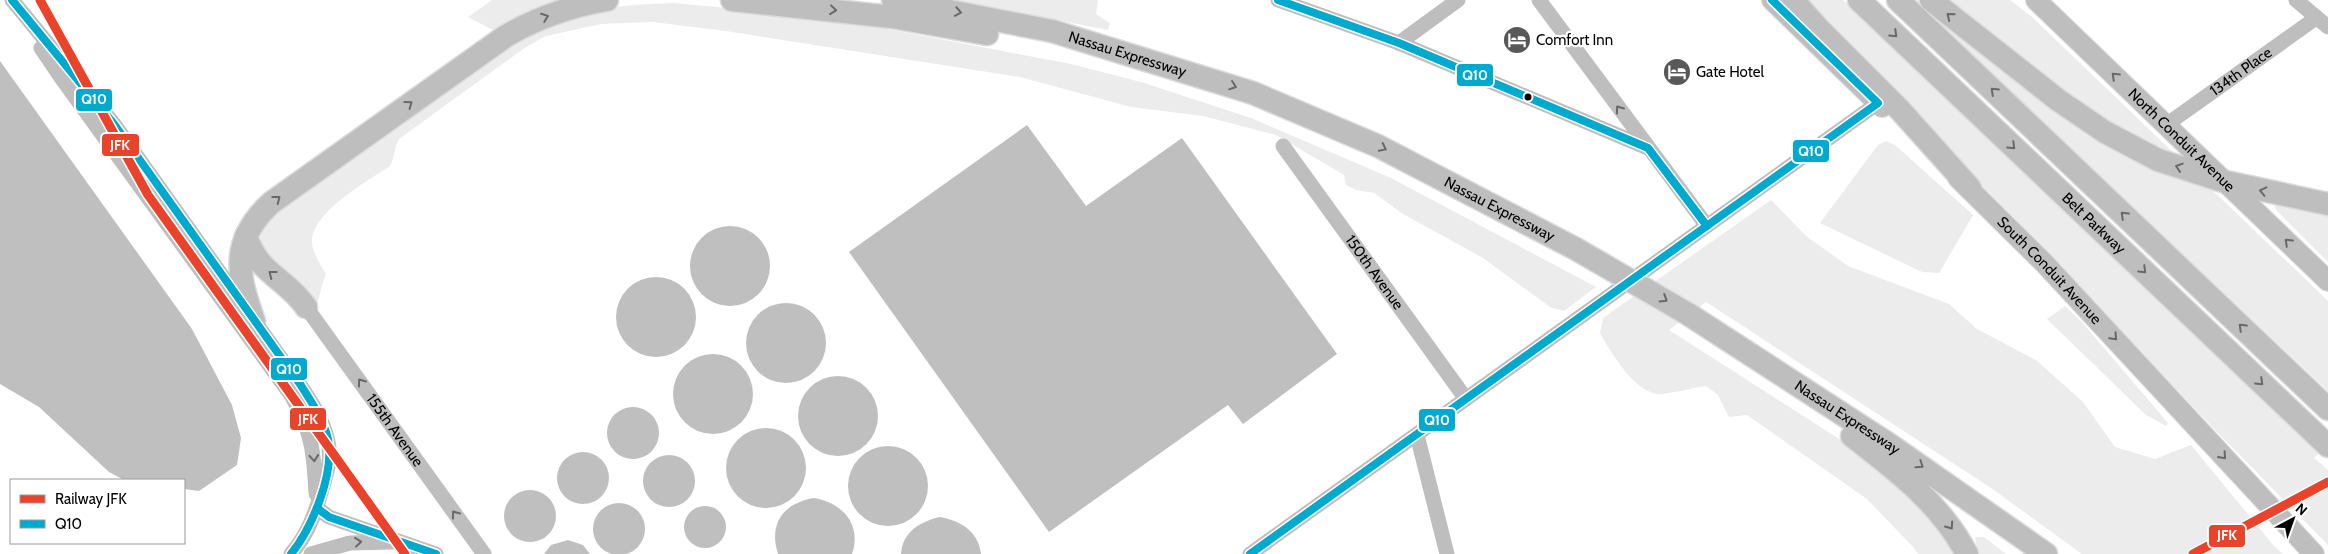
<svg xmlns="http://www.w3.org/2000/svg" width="2328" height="554" font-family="Cabin,sans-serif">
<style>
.green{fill:#ececec}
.water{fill:#bfbfbf}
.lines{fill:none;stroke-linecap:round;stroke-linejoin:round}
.major-casing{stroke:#dbdbdb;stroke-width:22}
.highway-casing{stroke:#dbdbdb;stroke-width:25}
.minor{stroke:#bebebe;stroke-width:15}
.major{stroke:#bebebe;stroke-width:20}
.highway{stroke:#bebebe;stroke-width:22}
.highway-bridge-casing{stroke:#dbdbdb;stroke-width:25;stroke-linecap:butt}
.highway-bridge{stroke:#bebebe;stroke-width:22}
.bus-1-casing{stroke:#fff;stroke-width:11}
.bus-1{stroke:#00a9ce;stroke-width:8}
.rail-1-casing{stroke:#fff;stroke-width:12}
.rail-1{stroke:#ea432c;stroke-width:9}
.oneway{stroke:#686868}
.bus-dot{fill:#000;stroke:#fff;stroke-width:2}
.labels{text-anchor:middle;stroke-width:4.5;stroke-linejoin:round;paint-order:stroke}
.poi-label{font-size:15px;fill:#000;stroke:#fff;text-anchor:start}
.street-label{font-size:15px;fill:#000;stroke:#fff}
.line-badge{stroke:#fff;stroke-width:2}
.badge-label{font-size:14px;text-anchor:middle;font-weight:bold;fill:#fff}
</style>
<rect width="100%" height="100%" fill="#fff"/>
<g class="green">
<polygon points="492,0 584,0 500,31 493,30 468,17"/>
<polygon points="955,0 1098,0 1096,14 1110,23 1108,30"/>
<polygon points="1804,0 1843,0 2319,453 2314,458 2328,470 2328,545 2219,434"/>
<polygon points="1914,0 2010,0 2032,17 2328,301 2328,391"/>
<path d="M 674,3 L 802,15 L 856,23 L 1071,64 L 1141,82 L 1251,118 L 1391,178 L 1596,287 L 1564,311 L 1550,307 L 1483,258 L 1403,214 L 1374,193 L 1356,190 L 1346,185 L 1344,175 L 1276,135 L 1203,116 L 1131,107 L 1020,77 L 719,30 L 652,22 L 601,24 L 546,36 L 526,47 L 399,139 C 394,148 395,157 390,166 C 368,181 315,210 312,239 C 311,251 320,264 326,274 C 321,286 320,297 315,309 L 259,248 L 261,232 L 273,215 L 518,41 C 542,30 565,19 590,12 C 617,5 647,4 674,3 Z"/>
<polygon points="1886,141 1895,145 1973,215 1939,273 1922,272 1820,223 1878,145"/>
<path d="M 1771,200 L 1806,236 L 1848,266 L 1949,304 L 1977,329 L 2036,360 L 2083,402 L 2115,447 L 2155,459 L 2191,445 L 2274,546 L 2283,554 L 2082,554 L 1991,488 L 1706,302 L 1669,330 L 1861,453 L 1919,497 L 1958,554 L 1918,554 L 1913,547 L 1867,499 L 1747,415 L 1729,417 L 1718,395 L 1706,386 C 1691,388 1675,393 1660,394 C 1636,395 1610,351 1600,333 L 1603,318 Z"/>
<polygon points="2274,205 2283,205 2328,215 2328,262 2277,211"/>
<polygon points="2065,306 2081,321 2168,423 2166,426 2146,415 2047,319"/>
<polygon points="1975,537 1984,537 2006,554 1978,554"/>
</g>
<g class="water">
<polygon points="0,61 192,329 232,405 241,438 237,465 199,491 184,489 184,480 124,480 109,472 39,407 0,384"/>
<polygon points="1027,125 1086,206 1182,138 1337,354 1243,424 1228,405 1049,532 849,252"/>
<circle cx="730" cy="266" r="40"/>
<circle cx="656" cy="317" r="40"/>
<circle cx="786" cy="343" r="40"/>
<circle cx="713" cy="394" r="40"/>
<circle cx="838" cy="416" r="40"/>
<circle cx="633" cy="433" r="26"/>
<circle cx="766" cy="468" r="40"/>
<circle cx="888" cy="486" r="40"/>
<circle cx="583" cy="478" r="26"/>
<circle cx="669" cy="481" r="26"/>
<circle cx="530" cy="516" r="26"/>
<path d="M 814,498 C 843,503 862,525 852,554 L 778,554 C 768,523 784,503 814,498 Z"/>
<circle cx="619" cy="529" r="26"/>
<circle cx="705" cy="527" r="21"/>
<path d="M 940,517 C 961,521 978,531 981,554 L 901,554 C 902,532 921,521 940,517 Z"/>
<polygon points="568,540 583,545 590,554 544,554 551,545"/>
</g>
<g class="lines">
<defs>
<g id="major">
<polyline points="1772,0 1882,107"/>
<path id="s4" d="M 2036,0 L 2328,281"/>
<path id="s5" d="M 1958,178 L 2045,264 L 2314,554"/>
</g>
<g id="highway">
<polyline points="732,0 892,17 987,34"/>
<path id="s6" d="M 893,0 L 1052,31 L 1253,93 L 1378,146 L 1576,249"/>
<polyline points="1793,0 1819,29 1900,110 1970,188"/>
<path id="s7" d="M 1859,0 L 2328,446"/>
<polyline points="1898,0 2328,409"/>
<polyline points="1931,0 2058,100 2105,132 2158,160 2226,182 2328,204"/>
<path d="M 246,236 C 259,275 285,277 306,307"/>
<path id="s8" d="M 1688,314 L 1890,445 L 2046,554"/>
<path d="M 254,321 C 237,274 230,241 271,203 L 506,36 C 537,18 571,6 607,0"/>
<path d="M 1852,436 C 1897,471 1940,503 1967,554"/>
</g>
</defs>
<use href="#major" class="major-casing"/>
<use href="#highway" class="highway-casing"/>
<g class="minor">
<path d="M 12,0 L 114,124 L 293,375 C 310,399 333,431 329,462 C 327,474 323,485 320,496 C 314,518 306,537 291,554"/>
<polyline points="1278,0 1399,43 1648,148"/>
<polyline points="1539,0 1707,226"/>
<polyline points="2296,0 2328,27"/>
<polyline points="1399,43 1458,0"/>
<path d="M 41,48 L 60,76 L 291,395 C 312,431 314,453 316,494"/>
<path id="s1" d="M 2166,125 L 2316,18"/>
<path id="s2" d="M 1283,146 L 1466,399"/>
<path id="s3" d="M 306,307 L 484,554"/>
<polyline points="1417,435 1447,554"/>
<polyline points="317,508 329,517 436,554"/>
<polyline points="311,554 350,543 393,542"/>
<polyline points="1250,554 1878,103"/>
</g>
<use href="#major" class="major"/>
<use href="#highway" class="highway"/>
<defs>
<polyline id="highway-bridge" points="1576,249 1688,314"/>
</defs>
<use href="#highway-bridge" class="highway-bridge-casing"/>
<use href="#highway-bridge" class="highway-bridge"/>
<defs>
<g id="bus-1">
<path d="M 12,0 L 114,124 L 300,384 C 311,401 323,419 328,439 C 335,473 312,528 291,554"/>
<polyline points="1278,0 1399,43 1648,148 1707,226"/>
<polyline points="317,508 329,517 436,554"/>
<polyline points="1250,554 1878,103 1772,0"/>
</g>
</defs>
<use href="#bus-1" class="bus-1-casing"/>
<use href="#bus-1" class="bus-1"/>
<defs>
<g id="rail-1">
<polyline points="40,0 148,195 405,554"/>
<polyline points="2193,554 2328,482"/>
</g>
</defs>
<use href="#rail-1" class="rail-1-casing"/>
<use href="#rail-1" class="rail-1"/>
</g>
<defs><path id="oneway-chevron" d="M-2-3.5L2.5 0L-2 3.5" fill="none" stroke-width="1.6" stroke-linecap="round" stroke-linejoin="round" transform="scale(1.25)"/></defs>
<g class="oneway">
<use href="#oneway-chevron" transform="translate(833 10) rotate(6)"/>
<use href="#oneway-chevron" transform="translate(958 12) rotate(11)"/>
<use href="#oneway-chevron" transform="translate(1950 16) rotate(-141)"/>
<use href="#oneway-chevron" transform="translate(545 17) rotate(-21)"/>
<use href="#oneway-chevron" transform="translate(1894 34) rotate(44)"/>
<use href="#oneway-chevron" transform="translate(2115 76) rotate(-136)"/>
<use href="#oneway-chevron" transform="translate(1233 86) rotate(19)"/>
<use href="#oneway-chevron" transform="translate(1994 91) rotate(-136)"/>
<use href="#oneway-chevron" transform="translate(409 104) rotate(-36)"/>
<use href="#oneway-chevron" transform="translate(1619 109) rotate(-126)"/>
<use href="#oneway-chevron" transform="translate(2012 146) rotate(44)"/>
<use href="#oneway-chevron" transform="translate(1383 148) rotate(26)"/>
<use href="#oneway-chevron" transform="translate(2179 167) rotate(-162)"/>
<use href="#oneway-chevron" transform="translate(2263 191) rotate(-167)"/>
<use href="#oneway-chevron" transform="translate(277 199) rotate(-38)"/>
<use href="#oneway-chevron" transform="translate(2124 215) rotate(-136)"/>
<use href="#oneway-chevron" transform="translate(2288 242) rotate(-136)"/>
<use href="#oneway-chevron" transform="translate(2143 270) rotate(44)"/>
<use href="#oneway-chevron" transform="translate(272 274) rotate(-142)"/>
<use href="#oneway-chevron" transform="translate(1664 299) rotate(32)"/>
<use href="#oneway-chevron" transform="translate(2242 327) rotate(-136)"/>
<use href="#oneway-chevron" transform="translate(2114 337) rotate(47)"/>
<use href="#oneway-chevron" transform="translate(361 382) rotate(-126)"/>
<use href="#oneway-chevron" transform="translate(2260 382) rotate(44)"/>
<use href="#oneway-chevron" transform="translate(2223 456) rotate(48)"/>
<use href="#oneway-chevron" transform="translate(314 458) rotate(85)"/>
<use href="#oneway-chevron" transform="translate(1920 465) rotate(34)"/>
<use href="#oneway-chevron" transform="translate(455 514) rotate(-126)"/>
<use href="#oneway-chevron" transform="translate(1950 526) rotate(55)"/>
<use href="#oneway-chevron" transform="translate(358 542) rotate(-6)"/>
</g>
<defs>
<symbol id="hotel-disc" viewBox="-11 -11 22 22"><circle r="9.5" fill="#595959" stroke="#fff"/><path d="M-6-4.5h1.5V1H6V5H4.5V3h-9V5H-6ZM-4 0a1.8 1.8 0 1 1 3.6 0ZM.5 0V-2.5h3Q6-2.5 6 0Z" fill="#fff"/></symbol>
</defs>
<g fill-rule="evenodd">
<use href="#hotel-disc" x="1501" y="24" width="32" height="32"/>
<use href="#hotel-disc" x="1661" y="56" width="32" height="32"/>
</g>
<circle class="bus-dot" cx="1528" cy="97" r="4.5"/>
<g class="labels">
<g class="poi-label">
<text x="1536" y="45">Comfort Inn</text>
<text x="1696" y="77">Gate Hotel</text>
</g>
<g class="street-label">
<text dy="5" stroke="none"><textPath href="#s6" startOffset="241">Nassau Expressway</textPath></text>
<text dy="5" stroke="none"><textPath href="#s1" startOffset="92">134th Place</textPath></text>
<text dy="5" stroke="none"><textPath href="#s4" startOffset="202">North Conduit Avenue</textPath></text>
<text dy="5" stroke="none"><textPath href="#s6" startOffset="645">Nassau Expressway</textPath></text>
<text dy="5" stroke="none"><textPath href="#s7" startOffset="324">Belt Parkway</textPath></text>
<text dy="5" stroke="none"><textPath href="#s5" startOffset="130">South Conduit Avenue</textPath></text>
<text dy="5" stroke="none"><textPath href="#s2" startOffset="156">150th Avenue</textPath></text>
<text dy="5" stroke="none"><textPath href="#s8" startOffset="190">Nassau Expressway</textPath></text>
<text dy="5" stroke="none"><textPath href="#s3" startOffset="152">155th Avenue</textPath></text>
</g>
</g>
<g class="line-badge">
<rect x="1456" y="63" width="38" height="24" rx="5" fill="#00a9ce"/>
<rect x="75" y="88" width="38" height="24" rx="5" fill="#00a9ce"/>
<rect x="101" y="133" width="39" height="24" rx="5" fill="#ea432c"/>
<rect x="1792" y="139" width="38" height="24" rx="5" fill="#00a9ce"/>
<rect x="270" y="357" width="38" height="24" rx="5" fill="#00a9ce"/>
<rect x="289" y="407" width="38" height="24" rx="5" fill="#ea432c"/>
<rect x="1418" y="408" width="38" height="24" rx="5" fill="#00a9ce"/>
<rect x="2208" y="524" width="38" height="24" rx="5" fill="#ea432c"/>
</g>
<g class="badge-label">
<text x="1475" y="80">Q10</text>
<text x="94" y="104">Q10</text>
<text x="120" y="150">JFK</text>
<text x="1811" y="156">Q10</text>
<text x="289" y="374">Q10</text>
<text x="308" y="424">JFK</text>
<text x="1437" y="425">Q10</text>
<text x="2227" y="540">JFK</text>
</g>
<rect x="10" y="479" width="175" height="65" fill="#ffffff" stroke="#999999"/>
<rect x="20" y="495" width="25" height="8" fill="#ea432c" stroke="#999999"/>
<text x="55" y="504" font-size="15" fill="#000000">Railway JFK</text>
<rect x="20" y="520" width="25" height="8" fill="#00a9ce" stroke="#999999"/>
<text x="55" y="529" font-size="15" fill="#000000">Q10</text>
<g transform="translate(2293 519) rotate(41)" stroke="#ffffff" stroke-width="4" paint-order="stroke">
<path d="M0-4L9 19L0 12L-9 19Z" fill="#000000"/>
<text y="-8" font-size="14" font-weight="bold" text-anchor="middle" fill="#000000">N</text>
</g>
</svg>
